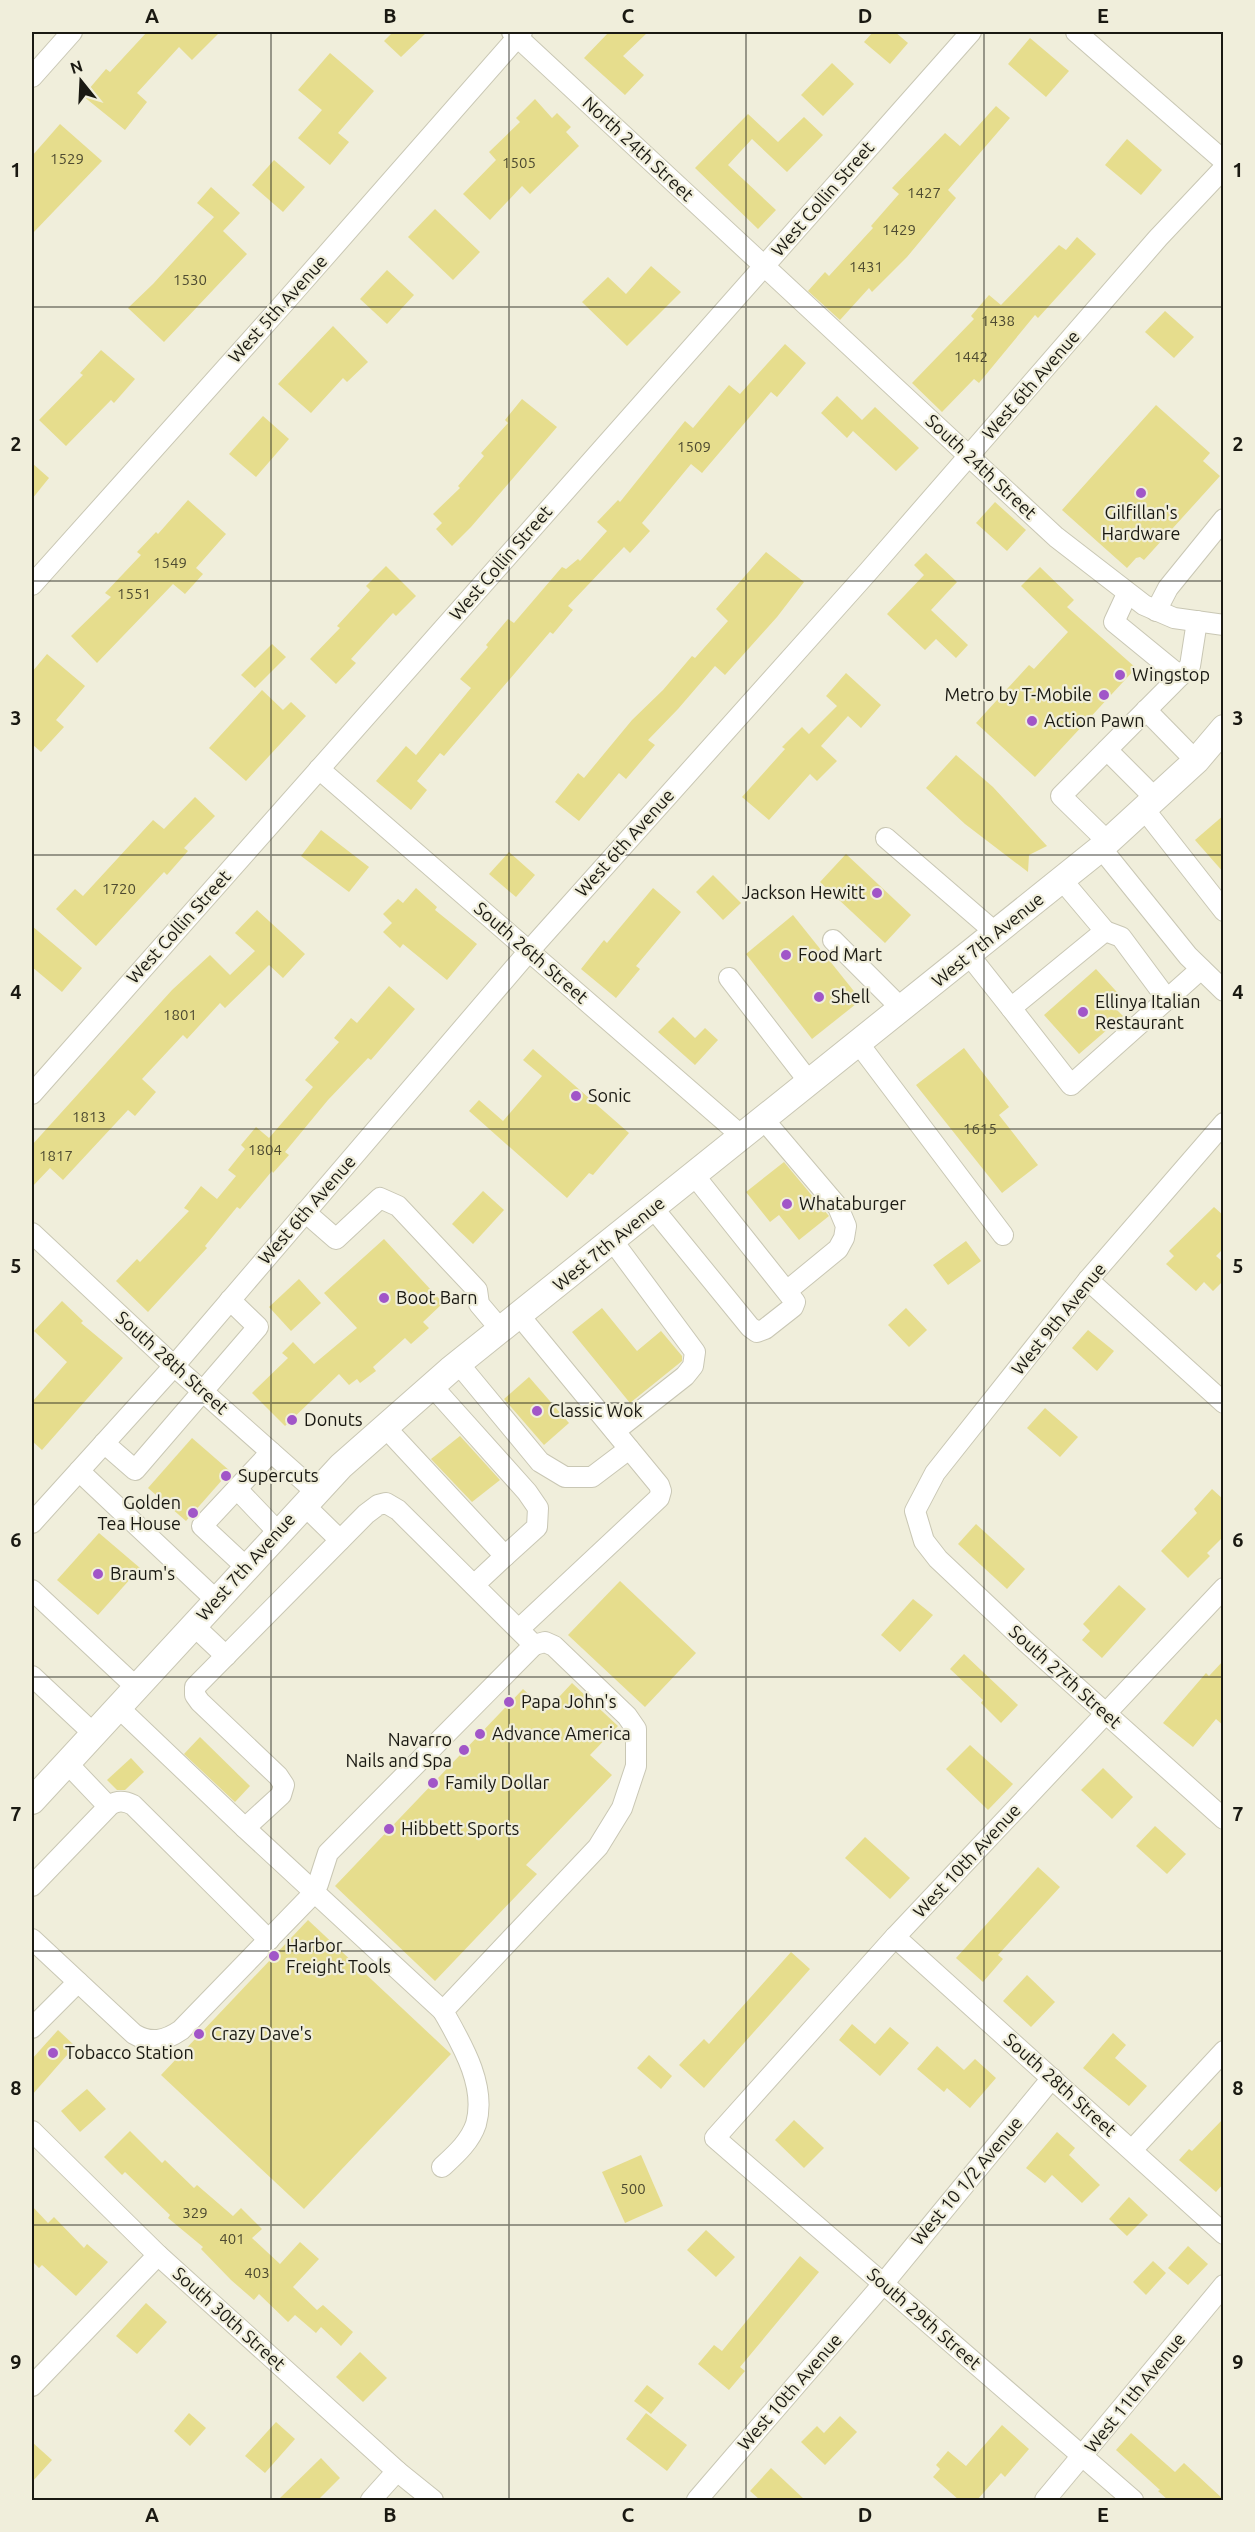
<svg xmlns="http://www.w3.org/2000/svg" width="1255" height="2532" font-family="Ubuntu,sans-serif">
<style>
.building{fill:#e6dd8d}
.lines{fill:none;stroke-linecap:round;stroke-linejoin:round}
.minor-casing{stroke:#c9c7b4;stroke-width:22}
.major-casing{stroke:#c9c7b4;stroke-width:28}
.minor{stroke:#fff;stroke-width:20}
.major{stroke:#fff;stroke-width:26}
.grid{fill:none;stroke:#1a1912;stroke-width:1.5;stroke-opacity:0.55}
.poi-dot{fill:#a156c8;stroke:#f0eedb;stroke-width:2}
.labels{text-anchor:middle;stroke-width:4.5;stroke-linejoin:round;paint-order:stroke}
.number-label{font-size:15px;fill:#4d4a31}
.street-label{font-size:18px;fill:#1a1912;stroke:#f0eedb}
.poi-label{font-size:18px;fill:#1a1912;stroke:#f0eedb;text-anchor:start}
.neatline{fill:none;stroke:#1a1912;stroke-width:2}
.grid-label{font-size:20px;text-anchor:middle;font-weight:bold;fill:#1a1912}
</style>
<rect width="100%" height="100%" fill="#f0eedb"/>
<g class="building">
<polygon points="147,32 220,32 192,60 179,47 137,93 147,102 125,130 83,96 106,69 110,72"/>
<polygon points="393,32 427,32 401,57 384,41"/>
<polygon points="609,32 648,32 623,56 644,75 625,95 584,58"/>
<polygon points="873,32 895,32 908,43 890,64 864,42"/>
<polygon points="1030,38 1069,71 1046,97 1008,64"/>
<polygon points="330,53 374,91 338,133 349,142 330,165 298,138 322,110 298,90"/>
<polygon points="832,63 854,84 823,116 801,95"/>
<polygon points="535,99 552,118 557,113 571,127 566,132 579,146 530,194 522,186 490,220 463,194 496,160 489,152 520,122 516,118"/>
<polygon points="996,106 1010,118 948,190 956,198 907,257 872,292 869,288 840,320 808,291 825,272 829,276 873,228 871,226 899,194 892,188 945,133 960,146"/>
<polygon points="748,114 778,142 804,117 823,135 787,172 752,139 728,165 776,210 758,229 695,168"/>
<polygon points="60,124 102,161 32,234 32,156"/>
<polygon points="1127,139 1162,170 1141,195 1105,165"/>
<polygon points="274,160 305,187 283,212 252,185"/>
<polygon points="211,187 240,213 223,231 247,254 164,342 128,308 153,284 214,217 197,203"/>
<polygon points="435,209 480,252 453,280 408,237"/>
<polygon points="1077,237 1096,254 1038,318 1035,315 979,383 974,379 942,412 912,383 974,319 971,316 989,295 1001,305 1059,245 1066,250"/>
<polygon points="651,266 681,292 627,346 582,302 608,277 626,294"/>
<polygon points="387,270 414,295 387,324 360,299"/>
<polygon points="1165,311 1194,337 1174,358 1145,332"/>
<polygon points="333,326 368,362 347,382 343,378 311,413 278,384"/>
<polygon points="785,344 806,363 777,397 771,392 702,473 691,464 642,523 650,531 630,553 624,547 568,606 573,610 553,634 550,632 444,756 440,753 417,781 427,790 411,810 376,781 406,746 416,755 471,688 460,679 488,647 486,645 508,619 514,623 562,567 566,569 578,559 580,561 607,531 597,522 618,500 620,502 685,421 693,428 729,385 740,394"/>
<polygon points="101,350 135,379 114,403 111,400 66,446 39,420 83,375 80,373"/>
<polygon points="837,396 862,420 875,407 919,448 896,471 853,431 847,438 821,413"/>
<polygon points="522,399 557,427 471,527 452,546 436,529 442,523 433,514 460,488 458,486 484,456 481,453 508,423 505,420"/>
<polygon points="1156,405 1210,453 1203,461 1220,476 1144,560 1140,557 1136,558 1127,568 1062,510"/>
<polygon points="263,416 289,439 256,477 229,454"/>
<polygon points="32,463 49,478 32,499"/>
<polygon points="188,500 226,534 196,568 203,574 185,594 173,584 97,663 71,636 111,597 105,593 141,555 137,552 156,532 158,534"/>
<polygon points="995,502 1026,530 1007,551 976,523"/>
<polygon points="766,552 804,582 777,617 725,675 715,666 678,709 648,740 655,745 626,779 619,773 579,821 555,802 578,773 584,778 632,720 663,690 692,656 695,658 728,621 716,609"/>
<polygon points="926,553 957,582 931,610 968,645 956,658 936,639 925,650 887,614 924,575 914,565"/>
<polygon points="386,566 416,596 396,616 393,613 351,659 356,663 336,684 310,659 340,628 337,626 370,590 366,586"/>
<polygon points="1040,567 1074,600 1067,607 1136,668 1035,777 976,723 1029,665 1034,669 1068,632 1021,586"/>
<polygon points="272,644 286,657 255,688 241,675"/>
<polygon points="47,654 85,686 56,720 64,727 41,752 32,744 32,672"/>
<polygon points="846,673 881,705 861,728 848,716 821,746 837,761 817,781 810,774 769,820 742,797 785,749 782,747 802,727 809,734 837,706 826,696"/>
<polygon points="262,690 283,710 291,702 306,716 246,781 209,748"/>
<polygon points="956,755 993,787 1047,846 1029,855 1028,872 965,824 926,788"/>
<polygon points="195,797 215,816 184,848 188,851 167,875 164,872 96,946 56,909 75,889 83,896 153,820 164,829"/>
<polygon points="1224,815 1224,873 1195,840"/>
<polygon points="321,830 369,867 349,892 301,856"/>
<polygon points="509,852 535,875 516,897 489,874"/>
<polygon points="846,854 911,915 885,943 820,882"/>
<polygon points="713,875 741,903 723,920 696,892"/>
<polygon points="416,888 437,907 435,910 477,944 447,980 403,944 400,948 383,932 392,923 383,914 398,899 403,903"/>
<polygon points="653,888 681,912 636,966 640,969 616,998 581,969 604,940 607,943"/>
<polygon points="257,910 305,954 283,978 269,965 225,1008 220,1003 187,1039 183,1035 142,1079 156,1092 135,1116 128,1110 63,1180 50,1168 32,1187 32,1145 172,990 210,955 230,975 255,951 235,933"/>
<polygon points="793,915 861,1000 812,1039 746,954"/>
<polygon points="32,926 82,968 62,992 32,967"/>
<polygon points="1096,969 1125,1001 1116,1009 1123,1016 1079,1054 1044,1015"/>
<polygon points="389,986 415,1009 371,1060 368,1058 328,1100 285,1152 289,1155 273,1173 272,1171 240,1209 237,1207 205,1246 207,1248 148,1312 116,1281 137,1259 140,1262 189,1211 184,1208 201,1186 217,1199 236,1176 228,1170 245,1149 241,1145 256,1127 269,1138 313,1087 305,1080 339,1042 334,1038 351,1018 357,1023"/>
<polygon points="673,1017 695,1038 705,1028 718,1040 695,1065 658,1032"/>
<polygon points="964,1048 1009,1107 999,1115 1038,1165 1002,1193 916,1085"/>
<polygon points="533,1049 629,1133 593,1175 589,1173 567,1198 469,1111 479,1100 503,1121 542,1076 523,1060"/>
<polygon points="784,1162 829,1216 799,1240 779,1215 770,1222 746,1192"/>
<polygon points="483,1191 504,1210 473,1244 452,1224"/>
<polygon points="1214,1207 1224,1216 1224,1248 1216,1256 1224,1263 1224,1280 1213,1291 1204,1282 1196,1291 1166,1264 1174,1256 1169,1251"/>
<polygon points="384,1239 443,1303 423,1322 429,1328 411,1344 405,1338 373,1367 376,1371 360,1383 357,1379 349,1385 339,1374 285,1426 252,1393 288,1358 282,1353 293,1342 314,1364 357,1328 324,1293"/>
<polygon points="966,1241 981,1261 948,1285 933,1265"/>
<polygon points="299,1279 321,1303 291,1331 269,1307"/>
<polygon points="62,1301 83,1321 81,1323 123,1358 42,1450 32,1441 32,1402 67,1362 34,1331"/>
<polygon points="602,1308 637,1351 661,1331 682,1356 682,1361 630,1403 572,1332"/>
<polygon points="906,1308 927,1330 909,1347 888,1325"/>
<polygon points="1088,1330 1114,1351 1097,1371 1072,1348"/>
<polygon points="529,1377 569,1423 544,1445 504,1399"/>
<polygon points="1045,1408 1078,1437 1060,1457 1027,1428"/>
<polygon points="460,1436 500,1480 472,1502 431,1459"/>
<polygon points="192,1438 230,1471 186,1521 148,1488"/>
<polygon points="1212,1489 1224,1500 1224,1536 1207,1553 1210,1556 1188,1578 1161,1551 1197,1513 1194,1509"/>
<polygon points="976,1524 1025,1569 1007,1589 958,1544"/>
<polygon points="99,1533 140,1568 98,1615 57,1580"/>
<polygon points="620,1581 696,1653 645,1707 568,1635"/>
<polygon points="1119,1585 1146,1609 1102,1658 1082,1640 1090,1631 1083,1624"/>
<polygon points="913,1599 933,1615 900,1652 881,1635"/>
<polygon points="964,1654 1018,1705 1001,1723 981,1703 983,1700 950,1669"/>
<polygon points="1224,1660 1224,1726 1216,1719 1193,1747 1163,1723 1206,1673 1209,1676"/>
<polygon points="572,1683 618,1726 590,1755 612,1775 526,1865 537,1874 435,1981 335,1886 523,1689 546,1711"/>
<polygon points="200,1737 250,1786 235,1802 184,1754"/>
<polygon points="970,1745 1013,1784 988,1810 946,1769"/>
<polygon points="131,1758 144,1772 125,1790 117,1790 107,1780"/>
<polygon points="1103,1768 1133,1797 1112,1819 1081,1790"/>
<polygon points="1155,1826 1186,1854 1167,1874 1136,1846"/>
<polygon points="865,1837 910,1878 890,1899 845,1858"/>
<polygon points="1038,1867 1060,1887 998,1955 1003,1959 983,1982 956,1958"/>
<polygon points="308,1920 451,2054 304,2209 161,2075"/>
<polygon points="791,1952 810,1969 704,2088 679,2065 704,2039 709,2044"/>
<polygon points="1027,1975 1055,2002 1031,2027 1003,2001"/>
<polygon points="852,2024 875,2044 890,2027 909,2043 880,2076 839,2040"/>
<polygon points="58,2030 75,2046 32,2095 32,2059"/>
<polygon points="1113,2033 1126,2045 1115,2058 1147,2086 1129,2106 1083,2068"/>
<polygon points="937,2046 964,2070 975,2059 996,2078 970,2108 947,2088 944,2092 917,2069"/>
<polygon points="649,2055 672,2076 661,2089 637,2068"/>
<polygon points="87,2089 106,2109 80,2132 61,2111"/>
<polygon points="1224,2118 1224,2183 1216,2192 1179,2160 1189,2149 1192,2151"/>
<polygon points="794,2120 824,2148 804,2168 775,2140"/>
<polygon points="130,2131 162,2163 165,2160 194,2188 197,2185 233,2216 241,2208 262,2229 252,2238 280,2264 300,2242 319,2259 293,2287 317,2310 323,2305 353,2332 341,2346 321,2327 316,2333 295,2315 288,2322 259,2294 254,2300 231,2280 201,2249 203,2247 168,2218 170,2215 125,2172 122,2175 104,2157"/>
<polygon points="1057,2132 1075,2148 1069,2155 1100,2185 1082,2203 1052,2175 1045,2183 1026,2168"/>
<polygon points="641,2155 663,2206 625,2223 602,2172"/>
<polygon points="1129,2197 1148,2215 1127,2236 1109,2219"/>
<polygon points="32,2206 48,2223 54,2217 84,2248 87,2244 108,2262 76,2296 42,2265 39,2268 32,2261"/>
<polygon points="706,2230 735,2257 716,2277 687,2250"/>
<polygon points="1188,2246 1208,2264 1188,2285 1168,2268"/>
<polygon points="800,2256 819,2272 740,2367 745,2371 729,2390 698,2364 714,2345 722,2351"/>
<polygon points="1153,2261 1166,2273 1146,2295 1133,2282"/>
<polygon points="146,2303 167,2322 137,2354 116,2336"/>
<polygon points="360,2352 387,2378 363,2402 336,2377"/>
<polygon points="647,2385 664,2398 651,2414 634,2401"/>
<polygon points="189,2413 206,2428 190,2446 174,2431"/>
<polygon points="646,2413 687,2445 667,2471 626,2439"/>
<polygon points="840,2416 857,2432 825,2465 801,2442 817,2426 824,2433"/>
<polygon points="276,2422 295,2439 265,2473 245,2456"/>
<polygon points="1002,2425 1029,2449 1005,2477 1001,2473 977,2500 959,2500 933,2477 940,2469 936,2465 948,2451 966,2466"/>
<polygon points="1131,2433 1175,2472 1184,2463 1224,2500 1168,2500 1158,2491 1160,2490 1116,2450"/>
<polygon points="32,2442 52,2460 32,2482"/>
<polygon points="321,2458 340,2478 318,2500 278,2500"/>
<polygon points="771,2468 805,2500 760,2500 750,2491"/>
</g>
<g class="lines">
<defs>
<g id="minor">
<polyline points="512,32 1056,537 1144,605 1174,618 1224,625"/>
<polyline points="1076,32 1224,161"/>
<polyline points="32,77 72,32"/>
<polyline points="32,585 285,302 522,32"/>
<polyline points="1127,594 1114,622 1180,676"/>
<polyline points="1156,611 1168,588 1224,519"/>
<polyline points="1146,710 1196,761"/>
<polyline points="1107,750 1156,799"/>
<polyline points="319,769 743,1137"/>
<polyline points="1144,809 1224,911"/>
<polyline points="886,838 996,933"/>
<polyline points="1108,842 1061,796 1190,666 1197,621"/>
<polyline points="1101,848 1188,956 1224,991"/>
<polyline points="1105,931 1121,937 1167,999"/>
<polyline points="833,940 902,1009"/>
<polyline points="969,955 1011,1008 1105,931 1062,880"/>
<polyline points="729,978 810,1083"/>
<polyline points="1011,1008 1071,1085 1201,969"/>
<polyline points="859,1044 1003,1235"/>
<polyline points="32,1094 971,32"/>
<polyline points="764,1120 838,1207 846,1226 844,1238 838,1249 788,1290"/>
<polyline points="1224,1123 1088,1280 935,1473 915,1511 924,1541 938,1559 1026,1642 1224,1819"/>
<polyline points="653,1208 750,1327 757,1332 765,1329 793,1307 795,1302 694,1175"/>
<polyline points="305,1212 336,1239 380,1198 398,1206 477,1290 479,1304 501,1330"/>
<polyline points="32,1233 174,1366 315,1491"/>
<polyline points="612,1240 695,1352 693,1366 685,1376 615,1431"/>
<polyline points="1088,1280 1224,1403"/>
<polyline points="519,1315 659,1485 661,1491 659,1498 519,1629"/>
<polyline points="458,1363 540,1462 565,1477 592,1477 629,1449"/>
<polyline points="385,1427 505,1556 537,1527 538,1508 527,1492 432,1386"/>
<polyline points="104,1443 135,1470 258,1327 230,1300"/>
<polyline points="79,1471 216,1600"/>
<polyline points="237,1489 278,1532"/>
<polyline points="303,1504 340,1540"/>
<polyline points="32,1523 174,1366 529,951 867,573 1158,238 1224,168"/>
<polyline points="246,1567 202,1526 271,1452"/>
<polyline points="474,1585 505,1556"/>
<polyline points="32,1590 136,1687"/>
<polyline points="193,1625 226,1656"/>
<polyline points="32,1676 94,1734"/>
<polyline points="118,1707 245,1828 443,2011"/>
<polyline points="67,1763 108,1806"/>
<path d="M 32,1886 L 110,1805 C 118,1800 125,1801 133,1805 L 269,1940"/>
<polyline points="895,1937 1224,2234"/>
<path d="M 32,1939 L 134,2034 C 151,2044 165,2041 181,2030 L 309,1898 L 318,1884 L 328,1853 L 534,1645 L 398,1510 L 386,1503 L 378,1505 L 366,1514 L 195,1687 L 195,1695 L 200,1702 L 278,1776 L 284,1785 L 281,1795 L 245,1828"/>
<polyline points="32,2028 78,1982"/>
<polyline points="32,2131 158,2255 397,2471 433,2500"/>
<polyline points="1132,2150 1224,2051"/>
<path d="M 442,2167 C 455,2155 470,2142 476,2124 C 487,2085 461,2043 443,2011 L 598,1847 L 622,1808 L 636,1766 L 636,1729 L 627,1716 L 554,1646 L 545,1642 L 534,1645"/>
<polyline points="32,2386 158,2255"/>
<polyline points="371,2500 397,2471"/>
<polyline points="697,2500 883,2284 1052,2078"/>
<polyline points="1045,2500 1224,2285"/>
<polyline points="1133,2500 715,2138 895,1937 1224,1588"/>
</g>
<polyline id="major" points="32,1801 341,1466 450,1370 1101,848 1196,761 1224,728"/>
</defs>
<use href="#minor" class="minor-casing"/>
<use href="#major" class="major-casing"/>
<use href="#minor" class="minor"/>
<use href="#major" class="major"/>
</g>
<path class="grid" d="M 271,32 L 271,2500M 509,32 L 509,2500M 746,32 L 746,2500M 984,32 L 984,2500M 32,307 L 1224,307M 32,581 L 1224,581M 32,855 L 1224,855M 32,1129 L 1224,1129M 32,1403 L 1224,1403M 32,1677 L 1224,1677M 32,1951 L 1224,1951M 32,2225 L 1224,2225"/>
<g class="poi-dot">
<circle cx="1141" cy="493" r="6"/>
<circle cx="1120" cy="675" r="6"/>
<circle cx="1104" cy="695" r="6"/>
<circle cx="1032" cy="721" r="6"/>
<circle cx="877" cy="893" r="6"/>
<circle cx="786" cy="955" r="6"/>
<circle cx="819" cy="997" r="6"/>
<circle cx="1083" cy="1012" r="6"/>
<circle cx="576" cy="1096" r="6"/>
<circle cx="787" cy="1204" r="6"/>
<circle cx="384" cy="1298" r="6"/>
<circle cx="537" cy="1411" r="6"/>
<circle cx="292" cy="1420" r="6"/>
<circle cx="226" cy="1476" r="6"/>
<circle cx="193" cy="1513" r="6"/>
<circle cx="98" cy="1574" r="6"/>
<circle cx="509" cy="1702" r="6"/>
<circle cx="480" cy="1734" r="6"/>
<circle cx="464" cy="1750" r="6"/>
<circle cx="433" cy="1783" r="6"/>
<circle cx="389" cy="1829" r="6"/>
<circle cx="274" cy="1956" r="6"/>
<circle cx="199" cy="2034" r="6"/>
<circle cx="53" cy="2053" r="6"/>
</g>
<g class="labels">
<g class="number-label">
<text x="67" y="164">1529</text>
<text x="519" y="168">1505</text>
<text x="924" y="198">1427</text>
<text x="899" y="235">1429</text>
<text x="866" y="272">1431</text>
<text x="190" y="285">1530</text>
<text x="998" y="326">1438</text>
<text x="971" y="362">1442</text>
<text x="694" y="452">1509</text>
<text x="170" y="568">1549</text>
<text x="134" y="599">1551</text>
<text x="119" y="894">1720</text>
<text x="180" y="1020">1801</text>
<text x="89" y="1122">1813</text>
<text x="980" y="1134">1615</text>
<text x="265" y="1155">1804</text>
<text x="56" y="1161">1817</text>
<text x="633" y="2194">500</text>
<text x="195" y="2218">329</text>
<text x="232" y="2244">401</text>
<text x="257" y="2278">403</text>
</g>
<g class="street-label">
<text transform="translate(638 149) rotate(43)" y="6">North 24th Street</text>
<text transform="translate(823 199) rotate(-49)" y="6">West Collin Street</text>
<text transform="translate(278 309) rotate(-48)" y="6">West 5th Avenue</text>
<text transform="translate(1031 385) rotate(-49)" y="6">West 6th Avenue</text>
<text transform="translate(981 467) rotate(43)" y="6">South 24th Street</text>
<text transform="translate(501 563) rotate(-49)" y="6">West Collin Street</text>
<text transform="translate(625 843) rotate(-48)" y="6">West 6th Avenue</text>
<text transform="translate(179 927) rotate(-48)" y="6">West Collin Street</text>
<text transform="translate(988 940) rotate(-39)" y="6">West 7th Avenue</text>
<text transform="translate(531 953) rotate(41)" y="6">South 26th Street</text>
<text transform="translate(307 1210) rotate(-49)" y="6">West 6th Avenue</text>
<text transform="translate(609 1244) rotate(-39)" y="6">West 7th Avenue</text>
<text transform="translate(1059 1319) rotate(-51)" y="6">West 9th Avenue</text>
<text transform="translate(172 1363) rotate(42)" y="6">South 28th Street</text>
<text transform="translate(246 1567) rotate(-48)" y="6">West 7th Avenue</text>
<text transform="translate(1065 1677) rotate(42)" y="6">South 27th Street</text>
<text transform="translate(967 1861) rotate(-47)" y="6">West 10th Avenue</text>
<text transform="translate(1060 2085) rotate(42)" y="6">South 28th Street</text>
<text transform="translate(967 2181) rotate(-50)" y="6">West 10 1/2 Avenue</text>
<text transform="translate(229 2319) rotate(42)" y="6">South 30th Street</text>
<text transform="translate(924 2319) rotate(41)" y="6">South 29th Street</text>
<text transform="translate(790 2392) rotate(-49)" y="6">West 10th Avenue</text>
<text transform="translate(1135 2393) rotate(-51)" y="6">West 11th Avenue</text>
</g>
<g class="poi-label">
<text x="1141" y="519" text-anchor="middle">Gilfillan's<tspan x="1141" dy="21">Hardware</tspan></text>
<text x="1132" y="681">Wingstop</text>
<text x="1092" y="701" text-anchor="end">Metro by T-Mobile</text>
<text x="1044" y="727">Action Pawn</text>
<text x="865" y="899" text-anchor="end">Jackson Hewitt</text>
<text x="798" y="961">Food Mart</text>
<text x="831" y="1003">Shell</text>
<text x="1095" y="1008">Ellinya Italian<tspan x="1095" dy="21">Restaurant</tspan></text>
<text x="588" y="1102">Sonic</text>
<text x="799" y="1210">Whataburger</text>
<text x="396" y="1304">Boot Barn</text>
<text x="549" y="1417">Classic Wok</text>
<text x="304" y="1426">Donuts</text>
<text x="238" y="1482">Supercuts</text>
<text x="181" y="1509" text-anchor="end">Golden<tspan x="181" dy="21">Tea House</tspan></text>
<text x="110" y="1580">Braum's</text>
<text x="521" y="1708">Papa John's</text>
<text x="492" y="1740">Advance America</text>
<text x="452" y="1746" text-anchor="end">Navarro<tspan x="452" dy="21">Nails and Spa</tspan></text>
<text x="445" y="1789">Family Dollar</text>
<text x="401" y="1835">Hibbett Sports</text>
<text x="286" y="1952">Harbor<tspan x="286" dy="21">Freight Tools</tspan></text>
<text x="211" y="2040">Crazy Dave's</text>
<text x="65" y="2059">Tobacco Station</text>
</g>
</g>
<rect width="1255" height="2532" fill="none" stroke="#f0eedb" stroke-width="66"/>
<g transform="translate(81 81) rotate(342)" stroke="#f0eedb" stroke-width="4.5" paint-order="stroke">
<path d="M0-4.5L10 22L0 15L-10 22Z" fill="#1a1912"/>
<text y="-9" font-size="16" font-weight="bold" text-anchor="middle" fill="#1a1912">N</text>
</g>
<rect x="33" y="33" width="1189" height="2466" class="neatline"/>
<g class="grid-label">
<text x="152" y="23">A</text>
<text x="390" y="23">B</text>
<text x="628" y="23">C</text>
<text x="865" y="23">D</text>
<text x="1103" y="23">E</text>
<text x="16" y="177">1</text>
<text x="1238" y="177">1</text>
<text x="16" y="451">2</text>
<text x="1238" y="451">2</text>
<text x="16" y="725">3</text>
<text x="1238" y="725">3</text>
<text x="16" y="999">4</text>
<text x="1238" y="999">4</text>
<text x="16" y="1273">5</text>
<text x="1238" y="1273">5</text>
<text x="16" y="1547">6</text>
<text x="1238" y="1547">6</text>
<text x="16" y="1821">7</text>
<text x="1238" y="1821">7</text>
<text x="16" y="2095">8</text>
<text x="1238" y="2095">8</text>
<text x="16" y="2369">9</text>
<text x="1238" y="2369">9</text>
<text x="152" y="2522">A</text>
<text x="390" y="2522">B</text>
<text x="628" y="2522">C</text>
<text x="865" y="2522">D</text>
<text x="1103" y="2522">E</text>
</g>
</svg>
